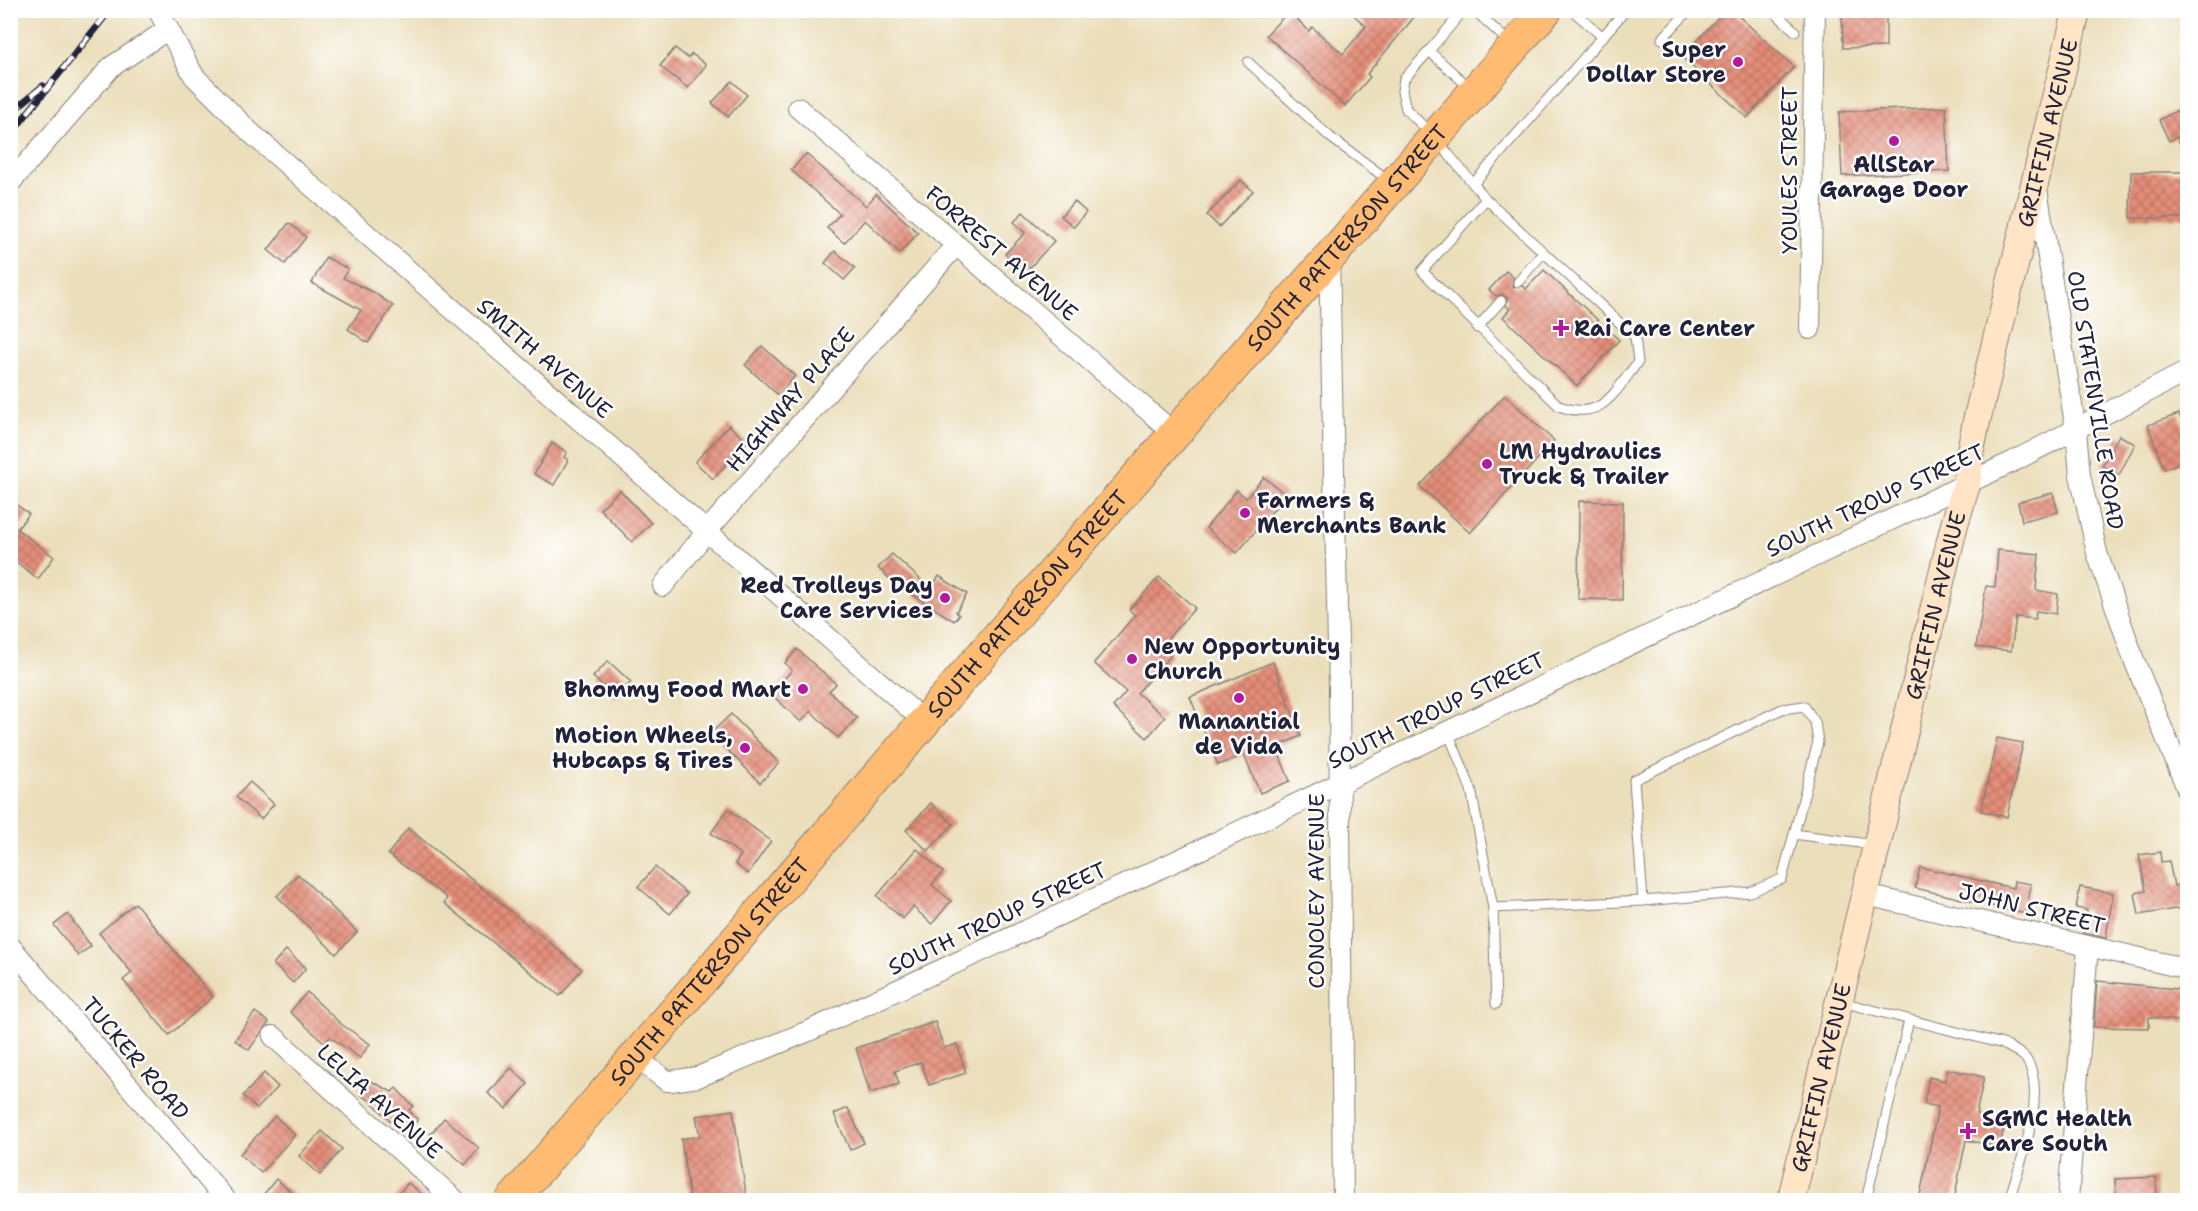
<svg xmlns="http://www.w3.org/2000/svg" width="2198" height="1211" font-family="'Shantell Sans',sans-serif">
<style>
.building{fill:url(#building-cross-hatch)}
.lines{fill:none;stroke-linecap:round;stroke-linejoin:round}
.lane-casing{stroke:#86807a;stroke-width:11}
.street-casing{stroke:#86807a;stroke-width:22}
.secondary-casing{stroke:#86807a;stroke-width:29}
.primary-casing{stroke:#86807a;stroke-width:34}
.lane{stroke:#fff;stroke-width:9}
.street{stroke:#fff;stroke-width:20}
.secondary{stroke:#ffe4c6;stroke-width:27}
.primary{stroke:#febb71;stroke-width:32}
.rail-casing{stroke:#22223b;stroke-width:7}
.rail{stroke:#fff;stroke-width:4.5;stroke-dasharray:14;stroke-linecap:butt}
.poi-dot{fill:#b5179e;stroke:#fff;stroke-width:2}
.labels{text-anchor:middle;stroke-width:5;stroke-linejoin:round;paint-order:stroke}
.poi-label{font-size:22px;font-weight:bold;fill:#22223b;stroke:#fff;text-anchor:start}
.street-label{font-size:22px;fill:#22223b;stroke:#fff}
</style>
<defs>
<pattern id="building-cross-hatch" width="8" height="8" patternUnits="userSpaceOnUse" patternTransform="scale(1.5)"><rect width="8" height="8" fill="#e58e79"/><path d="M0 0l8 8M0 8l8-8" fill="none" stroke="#b97464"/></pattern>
</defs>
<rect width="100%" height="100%" fill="#fff"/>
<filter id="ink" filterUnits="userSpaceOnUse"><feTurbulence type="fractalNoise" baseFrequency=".0167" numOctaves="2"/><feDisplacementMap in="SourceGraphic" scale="12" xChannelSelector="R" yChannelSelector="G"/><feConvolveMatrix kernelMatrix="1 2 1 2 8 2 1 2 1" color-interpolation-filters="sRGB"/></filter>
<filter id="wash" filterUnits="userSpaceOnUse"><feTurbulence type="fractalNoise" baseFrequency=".008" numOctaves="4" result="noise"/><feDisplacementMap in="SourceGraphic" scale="24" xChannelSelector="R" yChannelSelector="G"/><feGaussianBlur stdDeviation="1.35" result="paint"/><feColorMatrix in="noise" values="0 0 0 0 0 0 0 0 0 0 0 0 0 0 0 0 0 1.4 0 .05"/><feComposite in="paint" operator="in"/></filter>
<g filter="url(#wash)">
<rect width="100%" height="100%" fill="#ebdeba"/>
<g id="blocks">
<g class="building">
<polygon points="1348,10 1420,10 1367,74 1370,77 1345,106 1266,35 1289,11 1309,31 1312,27 1343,54 1366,26"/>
<polygon points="1725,10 1732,10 1794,67 1747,118 1682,57"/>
<polygon points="1842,10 1886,10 1886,47 1843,48"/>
<polygon points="675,48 688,58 692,54 706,65 688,88 660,66"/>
<polygon points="732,81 747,95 728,117 712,103"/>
<polygon points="2187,105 2187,160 2177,137 2169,141 2159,120"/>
<polygon points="1946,107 1949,171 1842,176 1839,112"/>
<polygon points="806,154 866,206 876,194 918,233 900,253 865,220 844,243 827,228 840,214 791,170"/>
<polygon points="2131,172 2187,172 2187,218 2130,218"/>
<polygon points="1241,180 1253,191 1219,227 1207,215"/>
<polygon points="1074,201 1086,212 1074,227 1061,216"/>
<polygon points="1023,212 1054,241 1026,272 1005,254 1025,233 1014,222"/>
<polygon points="289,223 306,237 285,264 268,250"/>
<polygon points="835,251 855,268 844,280 825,263"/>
<polygon points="326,257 348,269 343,278 373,292 393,306 368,343 348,329 361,310 312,283"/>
<polygon points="1544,270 1619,340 1577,386 1503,317 1510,309 1506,306 1507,298 1502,294 1496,296 1489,290 1506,271 1513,277 1513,287 1523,286 1526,289"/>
<polygon points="762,346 795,376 778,395 745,365"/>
<polygon points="1505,395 1554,441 1470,533 1420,486"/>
<polygon points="2179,414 2186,433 2181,435 2187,460 2164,469 2148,425"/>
<polygon points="729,425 747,442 713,479 695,462"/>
<polygon points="2119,435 2135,444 2119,475 2102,466"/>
<polygon points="552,443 567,452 564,457 568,460 554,485 534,474"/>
<polygon points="1264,477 1286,495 1237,553 1206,528 1237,490 1246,498"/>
<polygon points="620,490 651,523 632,542 600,509"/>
<polygon points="2053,493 2058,512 2022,521 2018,502"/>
<polygon points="10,500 29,514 17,529 54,557 38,579 10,557"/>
<polygon points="1579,501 1623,502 1622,600 1578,599"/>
<polygon points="1998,550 2039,554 2036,590 2058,594 2056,614 2036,611 2035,619 2016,617 2011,651 1976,647 1986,586 1995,587"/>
<polygon points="892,554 931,589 939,576 967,594 956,612 959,615 954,621 904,589 903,591 878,568"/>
<polygon points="1159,577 1195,608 1161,646 1171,655 1137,693 1165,717 1147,738 1113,707 1126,692 1094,663 1135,615 1129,610"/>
<polygon points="797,649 836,684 829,691 857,718 838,738 811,711 801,722 771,694 792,670 785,663"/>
<polygon points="608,661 631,682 616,698 593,677"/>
<polygon points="1273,662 1301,736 1276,747 1290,781 1260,793 1244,755 1218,765 1190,697"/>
<polygon points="731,714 779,763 760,783 711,733"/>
<polygon points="1997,738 2023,743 2007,817 1981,811"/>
<polygon points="250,782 274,804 261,819 236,797"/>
<polygon points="931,803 953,824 928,851 906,830"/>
<polygon points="728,809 771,841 748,874 735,864 741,855 711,833"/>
<polygon points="408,828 582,969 560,996 444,903 447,898 388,854"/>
<polygon points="917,849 943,872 932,885 951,901 932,924 913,907 903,919 877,896"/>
<polygon points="2160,852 2161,862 2169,861 2174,886 2187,884 2187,907 2139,915 2135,893 2146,891 2139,855"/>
<polygon points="655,867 687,894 670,914 638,887"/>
<polygon points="1920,867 2013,888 2014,881 2031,884 2026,914 1915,888"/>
<polygon points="298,874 357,932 336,954 277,896"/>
<polygon points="2080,887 2113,893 2106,938 2083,933 2087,910 2076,908"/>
<polygon points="135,903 213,997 169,1035 123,980 132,973 99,933"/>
<polygon points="68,914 91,946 78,956 54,925"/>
<polygon points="286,950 306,968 293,983 273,964"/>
<polygon points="2097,981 2187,990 2185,1022 2149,1017 2149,1028 2094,1027"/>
<polygon points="307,992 341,1024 370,1044 360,1058 330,1037 325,1043 290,1012"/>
<polygon points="255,1012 269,1022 249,1050 235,1040"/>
<polygon points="935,1022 944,1048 957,1044 966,1073 929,1085 921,1062 895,1071 899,1084 870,1093 856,1048"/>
<polygon points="511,1068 528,1084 506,1109 488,1093"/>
<polygon points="1948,1069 1984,1077 1976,1114 2005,1121 2000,1147 1966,1140 1954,1200 1919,1200 1938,1107 1924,1104 1929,1077 1945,1081"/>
<polygon points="264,1073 278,1087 257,1109 243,1096"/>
<polygon points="369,1080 392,1092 396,1088 413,1106 409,1110 418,1120 403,1134 371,1101 361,1095"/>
<polygon points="848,1108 864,1143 850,1150 834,1114"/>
<polygon points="733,1110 747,1200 690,1200 681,1139 700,1136 696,1116"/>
<polygon points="275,1116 295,1135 261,1173 240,1154"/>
<polygon points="444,1118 479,1148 465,1165 430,1135"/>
<polygon points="322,1131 342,1149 320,1175 299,1156"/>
<polygon points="2156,1177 2157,1199 2116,1200 2115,1179"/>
<polygon points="276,1179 301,1200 271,1200 264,1194"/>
<polygon points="408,1183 430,1200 393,1200"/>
</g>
</g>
</g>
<g filter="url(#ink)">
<use href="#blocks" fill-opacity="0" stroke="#86807a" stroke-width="1.5"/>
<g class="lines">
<defs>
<g id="lane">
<polyline points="1464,10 1429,51 1470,88"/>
<polyline points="1474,10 1510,43"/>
<polyline points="1572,10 1603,37"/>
<polyline points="1772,10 1795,31"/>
<polyline points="1662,39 1689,10"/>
<path d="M 1429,51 L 1404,79 L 1402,91 L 1406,109 L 1434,137 L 1486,199 L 1422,271 L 1559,406 C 1603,422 1614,392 1638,362 L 1635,337 L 1486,199"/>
<polyline points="1248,62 1330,137 1391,182"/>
<polyline points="1473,184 1626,10"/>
<polyline points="1518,282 1543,253"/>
<polyline points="1477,328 1501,301"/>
<polyline points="1448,732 1471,789 1493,908 1496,1004"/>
<polyline points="1794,834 1782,879 1750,892 1643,901 1634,780 1782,709 1804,706 1815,722 1818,742 1794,834 1875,845"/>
<polyline points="1493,908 1643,901"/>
<path d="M 1842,1002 L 2003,1044 C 2010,1048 2022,1053 2026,1059 C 2049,1093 2019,1165 2009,1200"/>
<polyline points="1866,1200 1909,1020"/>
</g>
<g id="street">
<polyline points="158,10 194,76 251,133 925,722"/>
<polyline points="798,108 1175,434"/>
<polyline points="10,183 111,67 167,30"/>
<polyline points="2037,189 2076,430 2080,475 2097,553 2134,660 2188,791"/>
<polyline points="1329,258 1339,689 1343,1200"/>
<polyline points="1810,329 1815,10"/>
<polyline points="663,586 707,531 956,245"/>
<polyline points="1866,895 2188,969"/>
<polyline points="10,946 226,1200"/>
<polyline points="273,1036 455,1200"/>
<polyline points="635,1057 667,1081 671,1081 698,1077 811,1030 1204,848 2014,461 2188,371"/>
<polyline points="2068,1200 2088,947"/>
</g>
<g id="secondary">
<path id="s1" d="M 1791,1200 L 1954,526 L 1967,483 L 1970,453 L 1977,419 L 2077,10"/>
</g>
<g id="primary">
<path id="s2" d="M 512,1200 L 1031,598 L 1546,10"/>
</g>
</defs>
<use href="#lane" class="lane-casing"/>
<use href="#street" class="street-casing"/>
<use href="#secondary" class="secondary-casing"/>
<use href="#primary" class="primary-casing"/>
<use href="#lane" class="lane"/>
<use href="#street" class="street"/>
<use href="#secondary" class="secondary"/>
<use href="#primary" class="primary"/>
<defs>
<g id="rail">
<polyline points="10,113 43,86"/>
<polyline points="10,135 110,10"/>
</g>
</defs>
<use href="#rail" class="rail-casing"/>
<use href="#rail" class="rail"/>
</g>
</g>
<g class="poi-dot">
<circle cx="1738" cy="62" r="6"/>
<circle cx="1894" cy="141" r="6"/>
<path d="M1558 319h6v6h6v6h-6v6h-6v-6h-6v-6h6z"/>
<circle cx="1487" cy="464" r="6"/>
<circle cx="1245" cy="513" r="6"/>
<circle cx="945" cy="598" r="6"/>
<circle cx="1132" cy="659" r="6"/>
<circle cx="803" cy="689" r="6"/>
<circle cx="1239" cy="698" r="6"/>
<circle cx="745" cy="748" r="6"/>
<path d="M1965 1122h6v6h6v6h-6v6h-6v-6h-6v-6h6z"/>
</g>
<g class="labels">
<g class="poi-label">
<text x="1726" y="57" text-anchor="end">Super<tspan x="1726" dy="25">Dollar Store</tspan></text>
<text x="1894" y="172" text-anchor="middle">AllStar<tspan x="1894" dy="25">Garage Door</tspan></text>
<text x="1574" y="336">Rai Care Center</text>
<text x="1499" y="459">LM Hydraulics<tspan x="1499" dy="25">Truck &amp; Trailer</tspan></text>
<text x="1257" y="508">Farmers &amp;<tspan x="1257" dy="25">Merchants Bank</tspan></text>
<text x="933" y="593" text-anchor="end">Red Trolleys Day<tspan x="933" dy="25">Care Services</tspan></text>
<text x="1144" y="654">New Opportunity<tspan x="1144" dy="25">Church</tspan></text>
<text x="791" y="697" text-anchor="end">Bhommy Food Mart</text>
<text x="1239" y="729" text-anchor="middle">Manantial<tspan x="1239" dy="25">de Vida</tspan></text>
<text x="733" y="743" text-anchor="end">Motion Wheels,<tspan x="733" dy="25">Hubcaps &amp; Tires</tspan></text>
<text x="1982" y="1126">SGMC Health<tspan x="1982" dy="25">Care South</tspan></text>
</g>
<g class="street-label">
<text dy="8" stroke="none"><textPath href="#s1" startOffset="1098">GRIFFIN AVENUE</textPath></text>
<text transform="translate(1789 170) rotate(-90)" y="8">YOULES STREET</text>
<text dy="8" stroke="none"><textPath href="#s2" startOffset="1274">SOUTH PATTERSON STREET</textPath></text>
<text transform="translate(1002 253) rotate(41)" y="8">FORREST AVENUE</text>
<text transform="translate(545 358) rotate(41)" y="8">SMITH AVENUE</text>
<text transform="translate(790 399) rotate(-49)" y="8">HIGHWAY PLACE</text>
<text transform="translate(2096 400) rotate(81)" y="8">OLD STATENVILLE ROAD</text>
<text transform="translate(1875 500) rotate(-25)" y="8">SOUTH TROUP STREET</text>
<text dy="8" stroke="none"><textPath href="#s2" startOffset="788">SOUTH PATTERSON STREET</textPath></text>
<text dy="8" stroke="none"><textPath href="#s1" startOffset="612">GRIFFIN AVENUE</textPath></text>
<text transform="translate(1436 710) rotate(-26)" y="8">SOUTH TROUP STREET</text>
<text transform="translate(1316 891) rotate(-90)" y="8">CONOLEY AVENUE</text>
<text transform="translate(2032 908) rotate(14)" y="8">JOHN STREET</text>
<text transform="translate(997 918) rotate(-25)" y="8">SOUTH TROUP STREET</text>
<text dy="8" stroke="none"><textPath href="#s2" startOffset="302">SOUTH PATTERSON STREET</textPath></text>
<text transform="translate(136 1058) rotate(50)" y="8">TUCKER ROAD</text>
<text dy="8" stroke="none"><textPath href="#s1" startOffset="126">GRIFFIN AVENUE</textPath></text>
<text transform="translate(380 1101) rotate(42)" y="8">LELIA AVENUE</text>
</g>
</g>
<rect width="2198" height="1211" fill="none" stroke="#fff" stroke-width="36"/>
</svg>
